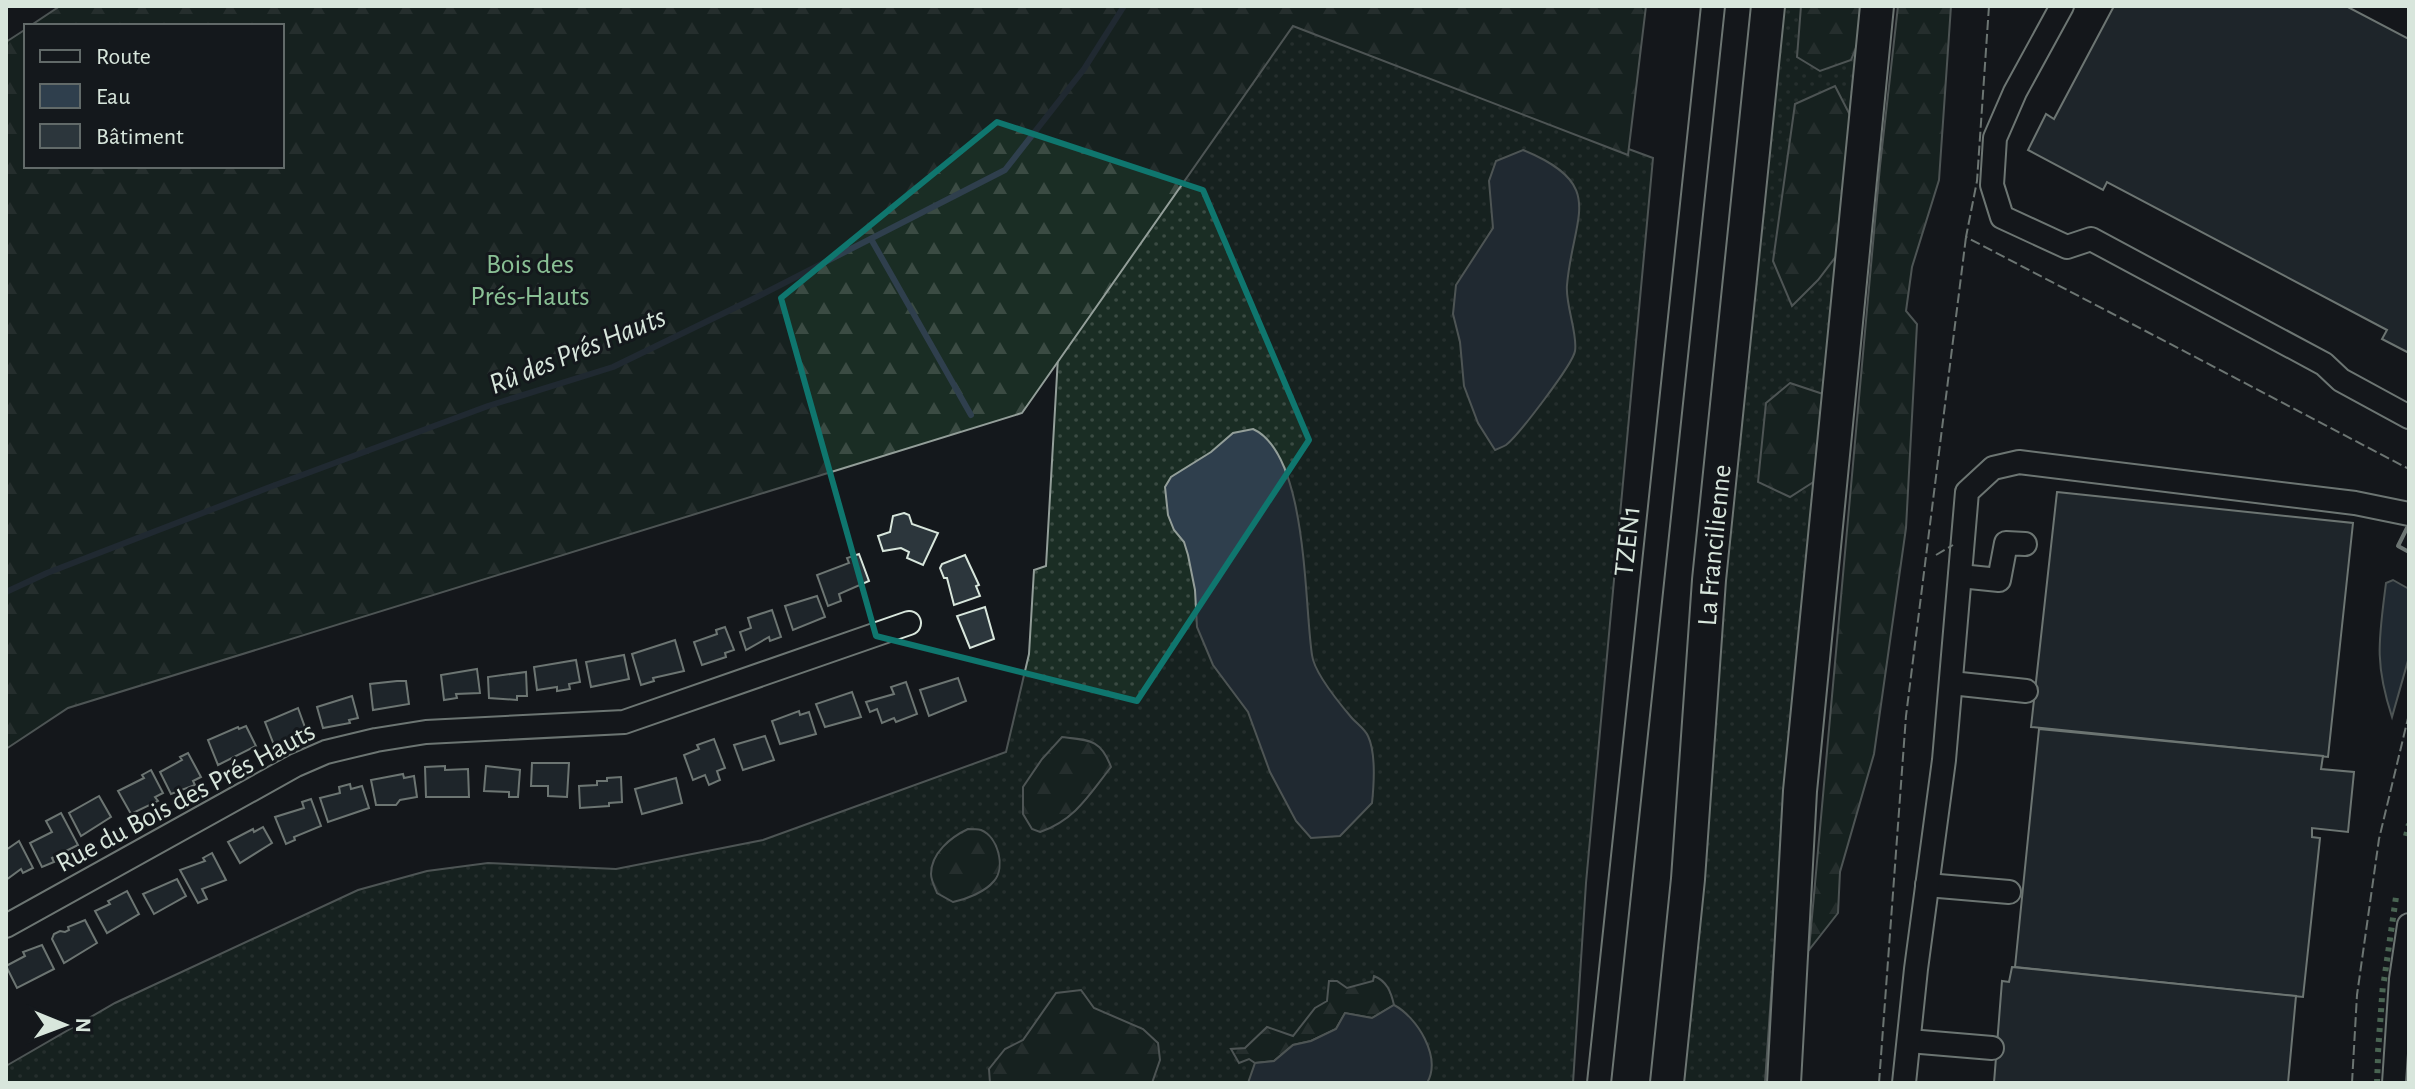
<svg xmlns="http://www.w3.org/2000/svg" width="2415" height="1089" font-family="'Alegreya Sans',sans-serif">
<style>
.grass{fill:url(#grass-dots);stroke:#939e99;stroke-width:2}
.forest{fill:url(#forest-firs);stroke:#939e99;stroke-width:2}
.water{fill:#2f3f4d;stroke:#939e99;stroke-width:2}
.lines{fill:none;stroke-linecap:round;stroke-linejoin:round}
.stream{stroke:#2f3f4d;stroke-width:6}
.building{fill:#2c363c;stroke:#d8e6dc;stroke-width:2}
.minor-casing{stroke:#d8e6dc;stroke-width:26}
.highway-casing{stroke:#d8e6dc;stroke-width:36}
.minor{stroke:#14181c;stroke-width:22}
.highway{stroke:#14181c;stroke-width:32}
.hedge{stroke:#8ac095;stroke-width:6;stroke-dasharray:4 6;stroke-linecap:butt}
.fence{stroke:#d8e6dc;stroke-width:2;stroke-dasharray:10 4;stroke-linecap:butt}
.wall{stroke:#d8e6dc;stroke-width:4}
.marked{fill:none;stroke:#0f766e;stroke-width:6;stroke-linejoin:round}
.labels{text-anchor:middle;stroke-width:6;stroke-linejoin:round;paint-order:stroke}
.park-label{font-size:28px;fill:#8ac095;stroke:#14181c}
.street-label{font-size:28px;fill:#d8e6dc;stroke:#14181c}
.water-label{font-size:30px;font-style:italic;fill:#d8e6dc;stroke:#14181c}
</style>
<defs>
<pattern id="grass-dots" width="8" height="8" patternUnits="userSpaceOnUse" patternTransform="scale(2)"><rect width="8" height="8" fill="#1a2d24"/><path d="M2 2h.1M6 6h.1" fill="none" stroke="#3b4b43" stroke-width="1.8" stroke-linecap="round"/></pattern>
<pattern id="forest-firs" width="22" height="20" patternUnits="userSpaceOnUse" patternTransform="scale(2)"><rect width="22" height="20" fill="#1a2d24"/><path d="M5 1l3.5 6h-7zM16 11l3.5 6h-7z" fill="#3b4b43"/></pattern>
</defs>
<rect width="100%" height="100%" fill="#14181c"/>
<g class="grass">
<path d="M 1784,6 L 1863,6 C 1827,365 1789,723 1765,1083 L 1680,1083 L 1740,411 Z"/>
<polygon points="1281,21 1653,158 1586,883 1573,1083 6,1083 6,1066 115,1003 358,890 427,871 488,863 616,869 763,840 1006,752 1029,654 1034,570 1046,566 1058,357"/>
</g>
<g class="forest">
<polygon points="60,6 1646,6 1628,155 1293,26 1022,413 68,708 6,749 6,42 26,29 26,166 282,166 282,26 30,26"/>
<polygon points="1801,6 1863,6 1859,41 1851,60 1820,71 1797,57"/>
<polygon points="1898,6 1951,6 1939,180 1912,267 1906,311 1917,324 1906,528 1874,754 1840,872 1838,913 1809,950 1880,166"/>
<polygon points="1835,86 1851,117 1837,255 1818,280 1792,306 1773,261 1795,104"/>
<polygon points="1790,383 1823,394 1815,481 1790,497 1758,482 1766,403"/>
<path d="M 1062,737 C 1089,740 1101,739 1111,767 C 1089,795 1075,820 1040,832 L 1032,829 L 1023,814 L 1023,787 L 1042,759 Z"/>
<path d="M 968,829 C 972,829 977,829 981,830 C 998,837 1006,867 994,881 C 985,892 967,899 953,902 L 937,893 C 935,888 931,880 931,874 C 931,853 951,837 968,829 Z"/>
<path d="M 1374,976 C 1387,981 1391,992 1394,1005 L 1372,1018 L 1345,1013 L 1336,1029 L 1311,1041 L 1293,1045 L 1274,1061 L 1255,1063 L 1249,1059 L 1239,1063 L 1231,1049 L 1245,1048 L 1267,1027 L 1293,1036 L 1315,1008 L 1327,1001 L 1329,981 L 1337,981 L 1347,988 L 1373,981 Z"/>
<polygon points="1081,990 1094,1008 1143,1029 1158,1043 1160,1060 1152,1083 990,1083 989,1069 1005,1049 1023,1040 1056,993"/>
</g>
<g class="water">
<path d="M 1523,150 C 1608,185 1573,215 1567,285 C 1565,304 1578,334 1575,351 C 1573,364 1518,436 1506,445 C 1503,447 1499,448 1495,450 L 1478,423 L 1464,386 L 1460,342 L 1453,314 L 1456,285 L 1493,228 L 1489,181 L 1496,161 Z"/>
<path d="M 1253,429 C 1308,454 1304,603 1312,655 C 1314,672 1340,704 1351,717 C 1356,723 1365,729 1368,736 C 1376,753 1374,784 1372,803 L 1340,836 L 1311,838 L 1296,821 L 1270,772 L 1248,712 L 1213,665 L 1197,627 L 1195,590 L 1188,555 L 1184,542 L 1174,530 L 1168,515 L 1165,487 L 1171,477 L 1211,452 L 1233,433 Z"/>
<path d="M 2393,580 L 2409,589 L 2409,657 L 2392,717 C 2374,662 2379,639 2386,583 Z"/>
<path d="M 1394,1005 C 1417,1017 1442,1057 1427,1083 L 1248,1083 L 1255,1063 L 1274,1061 L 1293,1045 L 1311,1041 L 1336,1029 L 1345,1013 L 1372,1018 Z"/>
</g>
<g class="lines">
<g class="stream">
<polyline points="871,239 971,415"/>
<polyline points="6,592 47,573 270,487 488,406 613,367 753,299 1005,170 1084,69 1124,6"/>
</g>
</g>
<g class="building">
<polygon points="2114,6 2346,6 2409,39 2409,353 2382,339 2387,330 2107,182 2103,190 2028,150 2046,114 2054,119"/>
<polygon points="2057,492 2353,523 2328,757 2031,727"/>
<polygon points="904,513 909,515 912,524 938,533 923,565 907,558 909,552 901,548 883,551 878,536 890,532 893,516"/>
<polygon points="859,554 869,581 839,594 841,601 828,606 817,575 849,563 847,558"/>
<polygon points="965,555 979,585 976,586 980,596 954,605 947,578 944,578 940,568 942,564"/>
<polygon points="817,596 825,617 793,630 785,606"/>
<polygon points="985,607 994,639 970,648 957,616"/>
<polygon points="772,610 781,637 770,641 769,637 746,650 740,632 751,628 748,618"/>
<polygon points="725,627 734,650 725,653 726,657 702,665 694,642 717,634 716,630"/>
<polygon points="675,640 684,671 653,678 654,681 641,685 632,654"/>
<polygon points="624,655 629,679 591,687 586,662"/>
<polygon points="576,660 580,682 569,684 570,689 557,691 557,687 537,690 534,667"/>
<polygon points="477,669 480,693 456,694 457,698 444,700 441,675"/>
<polygon points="526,672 527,696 517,696 517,700 489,698 488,677"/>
<polygon points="958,678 966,701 929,716 920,690"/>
<polygon points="397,681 406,681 409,704 373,710 370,684"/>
<polygon points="906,682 917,714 896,722 894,718 882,723 877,709 870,712 866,702 894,694 891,687"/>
<polygon points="852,692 861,717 825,727 816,704"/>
<polygon points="352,696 358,718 349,720 350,723 323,728 317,707"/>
<polygon points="298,708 307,733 274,745 265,722"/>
<polygon points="799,711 800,715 809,712 816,734 780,744 772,721"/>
<polygon points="246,726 256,746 218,765 208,740 238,727 239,729"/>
<polygon points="2039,729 2323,756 2321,769 2354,772 2348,832 2312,828 2312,837 2320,838 2303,997 2015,967"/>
<polygon points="765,736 774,760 743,770 734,745"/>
<polygon points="714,739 725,768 717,771 720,780 709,785 705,775 693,780 684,755 699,749 697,745"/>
<polygon points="188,753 201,777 193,781 195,785 171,794 160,772 182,760 180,757"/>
<polygon points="532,763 569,763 567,797 548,796 548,786 531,786"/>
<polygon points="445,766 445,770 468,769 469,797 426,797 425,767"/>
<polygon points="486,766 520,770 518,797 509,797 509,792 484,791"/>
<polygon points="151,770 163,793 155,797 158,801 131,814 118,791 144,778 142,775"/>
<polygon points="403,774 404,778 414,776 417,797 400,800 396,805 376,805 371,780"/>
<polygon points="621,777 622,802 609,803 609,806 580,808 579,786 597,785 597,781 607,781 607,778"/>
<polygon points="676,778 682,803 642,814 635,789"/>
<polygon points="350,784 351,789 362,786 369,808 328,822 320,798 340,793 339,787"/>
<polygon points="99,796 111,817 81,836 69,813"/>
<polygon points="311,799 321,826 294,837 295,840 286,844 275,817 304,808 302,802"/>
<polygon points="61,813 78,845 52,858 54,862 42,867 30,843 52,832 46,821"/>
<polygon points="263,827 272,843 240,863 228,842 253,829 254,832"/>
<polygon points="19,841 33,868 23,873 21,869 6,880 6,850"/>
<polygon points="212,853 226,880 202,889 207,899 198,903 180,870 205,861 203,858"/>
<polygon points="177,879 186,896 154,914 143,894"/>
<polygon points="127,891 139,914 107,933 95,911 110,904 108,901"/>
<polygon points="85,920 97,943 64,963 52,939 54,934 60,931 65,932 69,930 68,927"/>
<polygon points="42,945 54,969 17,988 6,966 25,956 23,952"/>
<polygon points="2012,967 2296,996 2288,1083 1994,1083 2002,981 2009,982"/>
</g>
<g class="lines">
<defs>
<g id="minor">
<polyline points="2062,6 2015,92 1995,138 1992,185 2002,217 2067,247 2091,239 2324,364 2341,380 2409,417"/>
<polyline points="1960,576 1999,580 2006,543 2025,544"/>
<polyline points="1951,683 2026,691"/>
<polyline points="1927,885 2009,892"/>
<polyline points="6,926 296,765 326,752 376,740 426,732 624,722 909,623"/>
<polyline points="1909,1041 1992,1048"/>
<polyline points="1599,1083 1713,6"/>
<polyline points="1904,1083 1916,969 1944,760 1967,492 1993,468 2019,462 2355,503 2409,514"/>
<polyline points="2394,1083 2401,979 2409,925"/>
</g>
<g id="highway">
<path id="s1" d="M 1667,1083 L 1688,879 L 1709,580 L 1768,6"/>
<polyline points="1784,1083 1800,791 1877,6"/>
</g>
</defs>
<use href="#minor" class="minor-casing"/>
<use href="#highway" class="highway-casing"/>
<use href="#minor" class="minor"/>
<use href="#highway" class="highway"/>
<g class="hedge">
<polyline points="2406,836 2409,824"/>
<polyline points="2384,981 2396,897"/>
<polyline points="2378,1052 2383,984"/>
<polyline points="2377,1083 2378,1058"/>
</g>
<g class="fence">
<polyline points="1989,6 1977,181 1966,237 2409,469"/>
<polyline points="1936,555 1953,545"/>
<polyline points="1879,1083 1906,716 1966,237"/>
<polyline points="2352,1083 2357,995 2379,839 2409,714"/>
</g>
<polyline class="wall" points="2407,528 2398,546 2409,552"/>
</g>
<path d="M0 0H2415V1089H0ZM 997,122 L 1203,190 L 1309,440 L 1137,701 L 876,636 L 781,298 Z" fill="#14181c" fill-opacity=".55" fill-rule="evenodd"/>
<path class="marked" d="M 997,122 L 1203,190 L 1309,440 L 1137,701 L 876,636 L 781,298 Z"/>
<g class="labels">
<g class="park-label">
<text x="530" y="273">Bois des<tspan x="530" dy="32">Prés-Hauts</tspan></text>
</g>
<g class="street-label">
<text transform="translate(1626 541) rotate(-84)" y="10">TZEN1</text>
<text dy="10" stroke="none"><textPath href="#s1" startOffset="540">La Francilienne</textPath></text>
<text transform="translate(185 796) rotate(-28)" y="10">Rue du Bois des Prés Hauts</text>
</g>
<g class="water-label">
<text transform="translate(577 350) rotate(-22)" y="10">Rû des Prés Hauts</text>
</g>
</g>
<rect width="2415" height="1089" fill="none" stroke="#d8e6dc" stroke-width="16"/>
<rect x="24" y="24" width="260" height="144" fill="#14181c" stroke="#626a69" stroke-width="2"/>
<rect x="40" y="50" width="40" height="12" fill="#14181c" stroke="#626a69" stroke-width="2"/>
<text x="96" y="64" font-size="24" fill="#d8e6dc">Route</text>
<rect x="40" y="84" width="40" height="24" fill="#2f3f4d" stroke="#626a69" stroke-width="2"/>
<text x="96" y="104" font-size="24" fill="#d8e6dc">Eau</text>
<rect x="40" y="124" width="40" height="24" fill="#2c363c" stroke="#626a69" stroke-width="2"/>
<text x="96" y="144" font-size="24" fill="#d8e6dc">Bâtiment</text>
<g transform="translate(64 1025) rotate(91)" stroke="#14181c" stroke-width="6" paint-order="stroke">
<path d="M0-6L14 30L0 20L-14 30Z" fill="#d8e6dc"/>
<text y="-12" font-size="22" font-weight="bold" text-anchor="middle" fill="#d8e6dc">N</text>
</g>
</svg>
